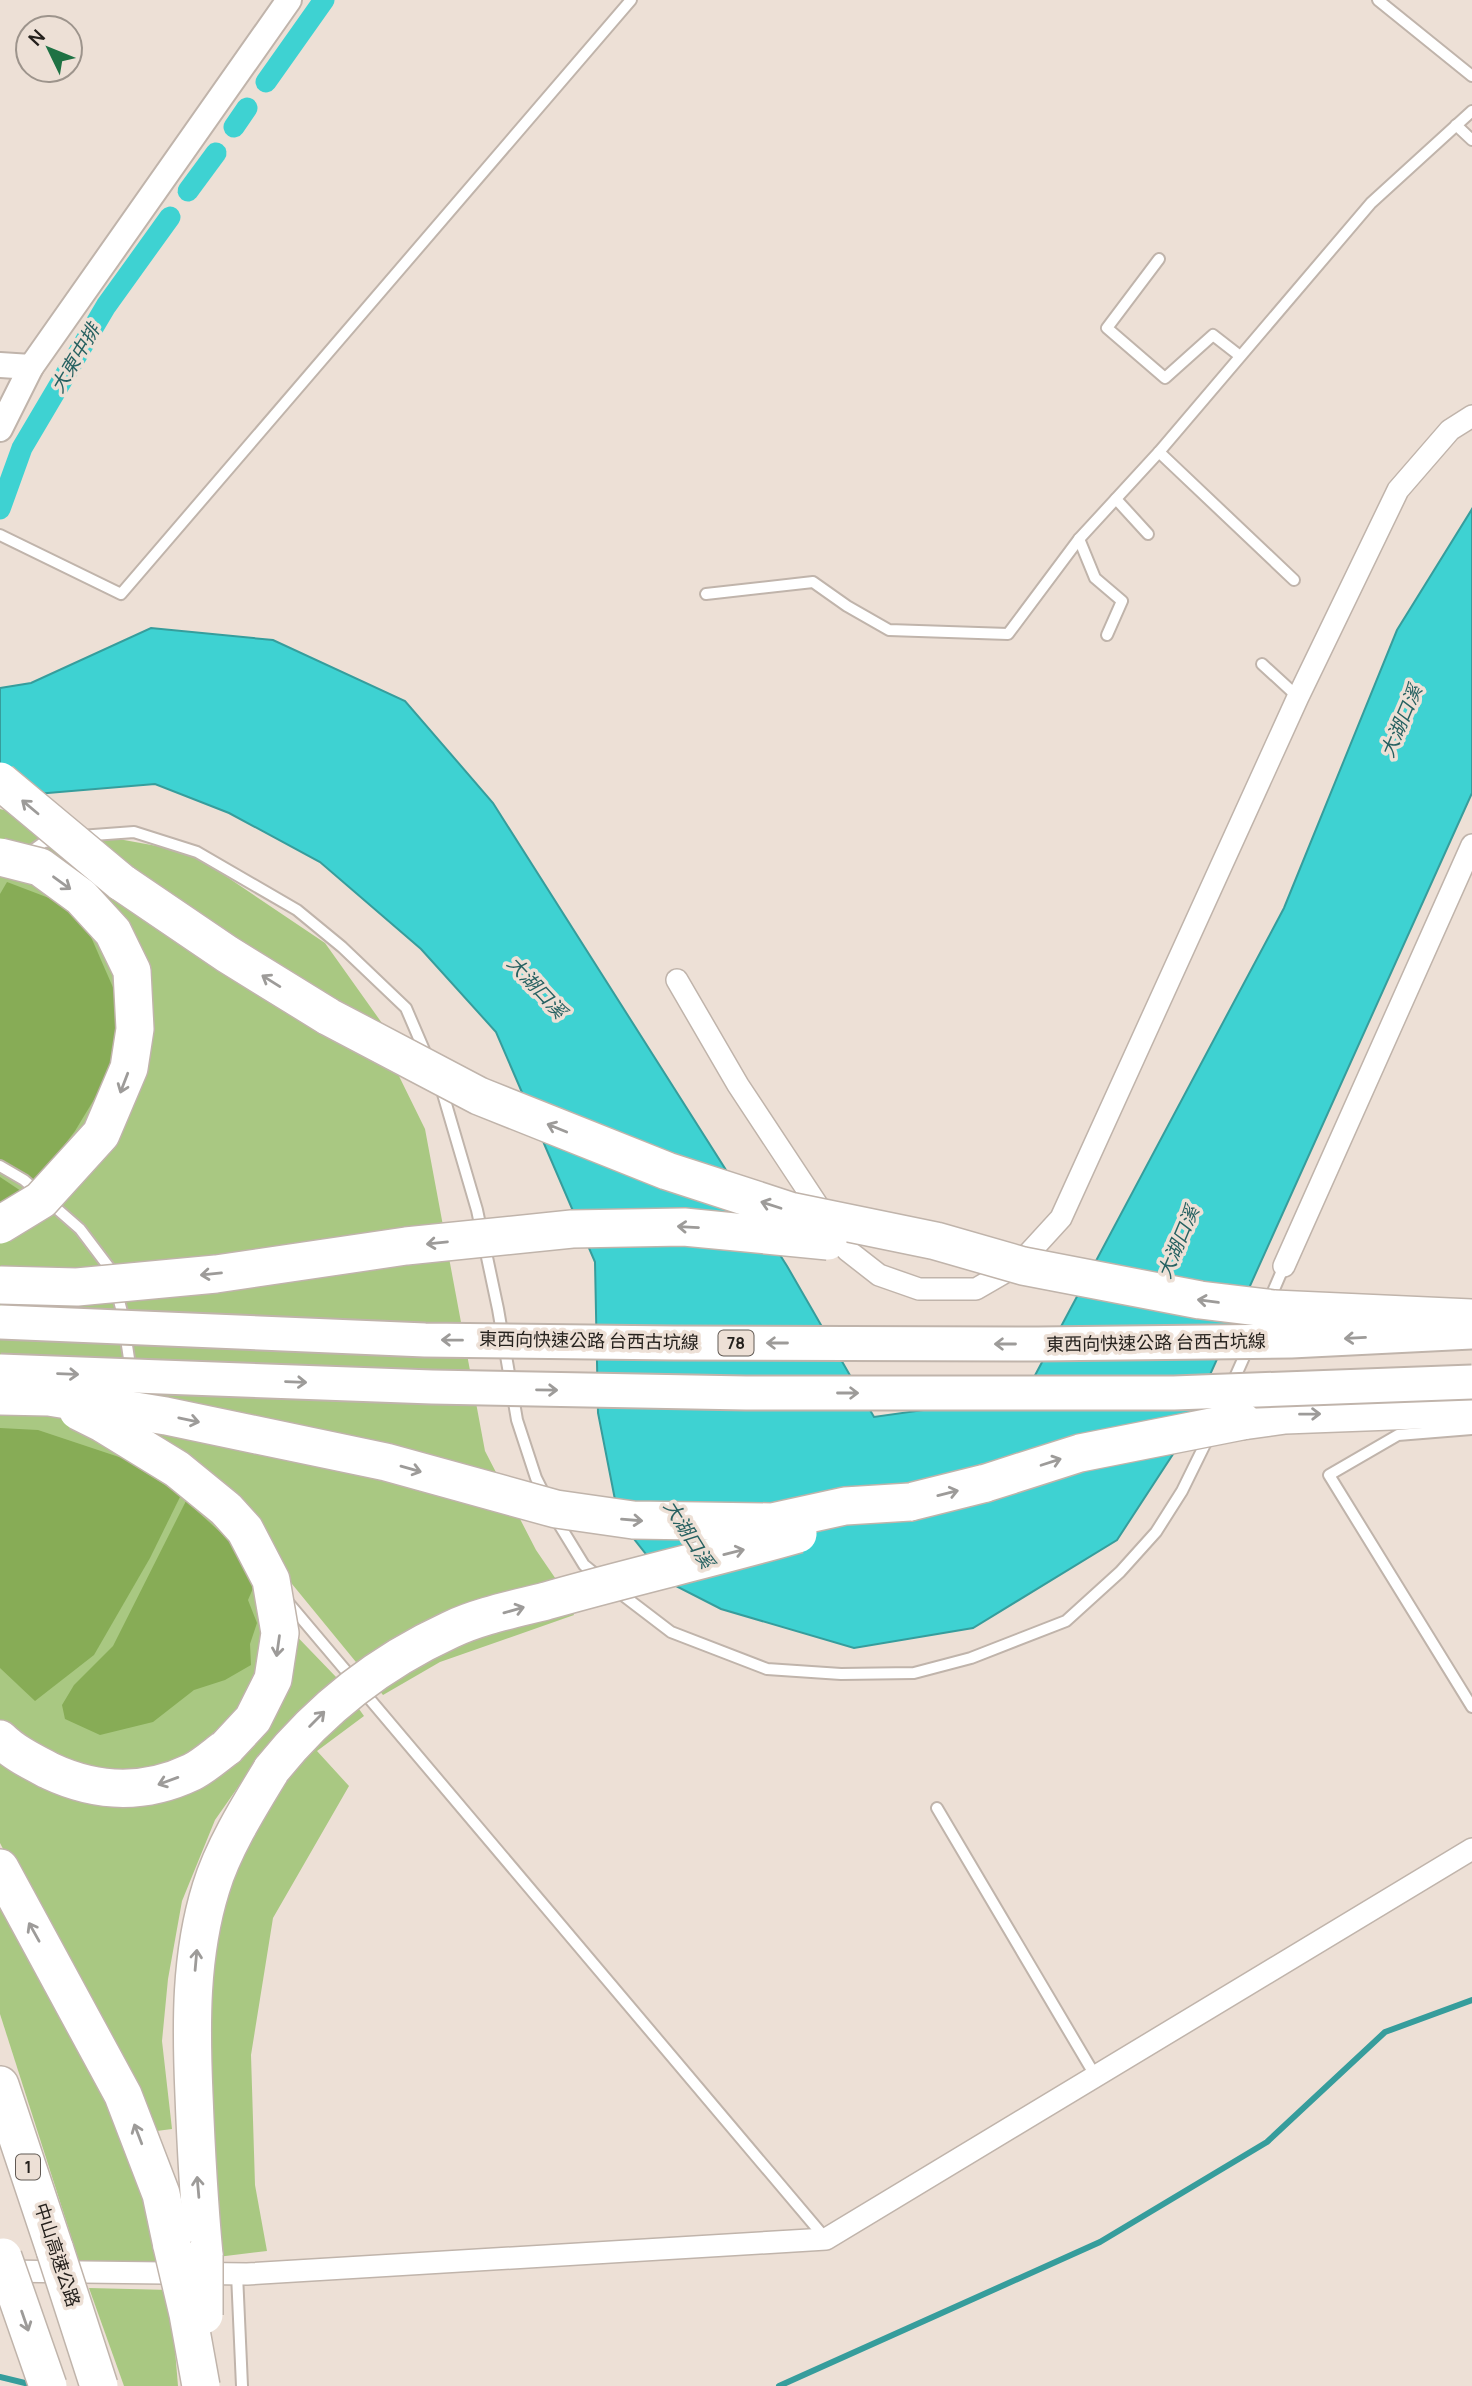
<svg xmlns="http://www.w3.org/2000/svg" width="1472" height="2386" font-family="Manrope,'Noto Sans TC',sans-serif">
<style>
.green{fill:#a9c882}
.forest{fill:#87ac56}
.water{fill:#3ed2d2;stroke:#369d9c;stroke-width:2}
.lines{fill:none;stroke-linecap:round;stroke-linejoin:round}
.stream{stroke:#369d9c;stroke-width:6}
.canal{stroke:#3ed2d2;stroke-width:21}
.service-casing{stroke:#c0b4ab;stroke-width:14}
.minor-casing{stroke:#c0b4ab;stroke-width:24}
.tertiary-casing{stroke:#c0b4ab;stroke-width:28}
.motorway-casing{stroke:#c0b4ab;stroke-width:40}
.service{stroke:#fff;stroke-width:10}
.minor{stroke:#fff;stroke-width:21}
.tertiary{stroke:#fff;stroke-width:24}
.motorway{stroke:#fff;stroke-width:37}
.trunk-bridge-casing{stroke:#c0b4ab;stroke-width:37;stroke-linecap:butt}
.motorway-bridge-casing{stroke:#c0b4ab;stroke-width:40;stroke-linecap:butt}
.trunk-bridge{stroke:#fff;stroke-width:33}
.motorway-bridge{stroke:#fff;stroke-width:37}
.oneway{stroke:#9d9b99}
.labels{text-anchor:middle;stroke-width:7;stroke-linejoin:round;paint-order:stroke}
.shield{fill:#ede0d6;stroke:#615a54;stroke-width:2}
.shield-label{font-size:16px;font-weight:bold;fill:#25211d}
.street-label{font-size:18px;fill:#25211d;stroke:#ede0d6}
.water-label{font-size:19px;font-style:italic;fill:#276161;stroke:#ede0d6}
</style>
<rect width="100%" height="100%" fill="#ede0d6"/>
<g class="green">
<polygon points="0,809 124,840 190,852 325,943 389,1033 332,1007 128,877 115,891 326,1029 396,1070 425,1129 485,1451 536,1550 564,1591 574,1615 440,1662 383,1695 283,1573 256,1594 337,1678 364,1716 317,1751 349,1786 273,1918 251,2055 255,2185 267,2251 201,2259 183,2058 195,1940 233,1835 277,1774 259,1757 215,1820 182,1901 168,1979 162,2041 172,2129 149,2132 0,1843 0,1749 36,1776 96,1795 167,1795 232,1761 216,1736 189,1761 139,1780 98,1778 45,1758 0,1722 0,871 7,872 8,847 0,846"/>
<polygon points="0,1891 121,2122 150,2203 161,2265 79,2261 0,2014"/>
<polygon points="89,2288 170,2290 178,2386 124,2386"/>
</g>
<g class="forest">
<polygon points="7,882 49,898 84,921 115,992 116,1063 75,1131 34,1185 0,1164 0,894"/>
<polygon points="0,1177 21,1191 0,1204"/>
<polygon points="0,1428 38,1430 122,1458 181,1495 150,1558 94,1655 35,1701 0,1668"/>
<polygon points="186,1501 231,1542 254,1586 248,1600 257,1623 250,1644 251,1665 225,1680 194,1690 153,1722 100,1735 65,1719 62,1705 74,1685 113,1646"/>
</g>
<polygon class="water" points="1472,509 1472,793 1177,1448 1117,1540 973,1628 854,1648 721,1609 668,1582 619,1520 598,1413 595,1262 496,1032 421,949 320,862 229,813 155,784 0,797 0,688 31,683 151,628 273,640 405,701 493,803 787,1266 874,1417 1024,1396 1284,908 1397,630"/>
<g class="lines">
<g class="stream">
<polyline points="0,2377 33,2385"/>
<polyline points="779,2386 1100,2242 1267,2142 1385,2032 1472,2000"/>
</g>
<g class="canal">
<polyline points="266,82 324,0"/>
<polyline points="234,127 247,108"/>
<polyline points="188,191 216,153"/>
<polyline points="0,509 22,448 106,306 170,217"/>
</g>
<defs>
<g id="service">
<polyline points="1378,0 1472,76"/>
<polyline points="1456,125 1472,140"/>
<polyline points="1159,259 1107,328 1165,378 1213,335 1240,356"/>
<polyline points="1159,452 1294,580"/>
<polyline points="1116,499 1148,534"/>
<polyline points="0,535 121,594 631,0"/>
<polyline points="1079,539 1095,578 1122,601 1107,635"/>
<polyline points="706,594 813,582 847,606 889,630 1008,634 1079,539 1159,452 1371,203 1472,111"/>
<polyline points="1262,664 1298,697"/>
<polyline points="80,836 134,832 197,852 297,910 342,947 406,1008 427,1057"/>
<polyline points="26,855 44,842 58,840"/>
<polyline points="441,1087 477,1210 498,1309 517,1420 536,1478 546,1498"/>
<polyline points="0,1166 24,1180 80,1229 111,1270 122,1312 131,1372"/>
<polyline points="1269,1301 1284,1266"/>
<polyline points="1232,1384 1248,1348"/>
<polyline points="1472,1429 1398,1435 1329,1475 1472,1707"/>
<polyline points="554,1516 584,1565 600,1578"/>
<polyline points="616,1590 671,1632 767,1669 841,1674 914,1673 971,1658 1066,1621 1120,1572 1156,1532 1182,1491 1210,1434"/>
<polyline points="286,1600 826,2239"/>
<polyline points="937,1808 1096,2077"/>
<polyline points="237,2274 242,2386"/>
</g>
<g id="minor">
<polyline points="677,980 738,1085 847,1250 879,1275 919,1289 976,1289 1019,1264 1061,1218 1298,697 1398,490 1450,430 1472,416"/>
<polyline points="1284,1266 1472,845"/>
<polyline points="0,2271 247,2274 826,2239 1472,1849"/>
</g>
<g id="tertiary">
<polyline points="0,365 31,367"/>
<polyline points="0,429 31,367 289,0"/>
</g>
<g id="motorway">
<polyline points="121,882 227,954 329,1017"/>
<polyline points="1242,1421 1285,1415 1472,1408"/>
<polyline points="910,1502 986,1483"/>
<path d="M 0,1739 C 14,1753 33,1762 50,1771 C 97,1793 144,1795 192,1772 C 204,1766 216,1755 227,1747"/>
<polyline points="0,1868 123,2095 161,2194 172,2246"/>
<polyline points="0,2085 55,2250"/>
<path d="M 204,2255 C 199,2201 196,2148 194,2095 C 191,2025 190,1956 211,1888 C 223,1848 250,1805 272,1769"/>
</g>
</defs>
<use href="#service" class="service-casing"/>
<use href="#minor" class="minor-casing"/>
<use href="#tertiary" class="tertiary-casing"/>
<use href="#motorway" class="motorway-casing"/>
<use href="#service" class="service"/>
<use href="#minor" class="minor"/>
<use href="#tertiary" class="tertiary"/>
<use href="#motorway" class="motorway"/>
<defs>
<g id="trunk-bridge">
<polyline points="0,1322 425,1340 674,1343 1038,1344 1291,1341 1472,1332"/>
<polyline points="0,1371 432,1387 746,1393 1174,1393 1472,1382"/>
</g>
<g id="motorway-bridge">
<polyline points="0,781 121,882"/>
<polyline points="0,857 40,867 81,897 113,932 132,971 135,1029 129,1068 101,1134 41,1200 0,1225"/>
<polyline points="329,1017 479,1096 667,1171 790,1211 936,1241 1023,1266 1200,1300 1274,1309 1472,1318"/>
<polyline points="0,1285 77,1287 216,1274 406,1246 572,1229 684,1227 828,1241"/>
<polyline points="0,1396 49,1397 166,1416 386,1462 556,1509 633,1520 772,1522 845,1506 910,1502"/>
<polyline points="78,1411 102,1423 177,1469 226,1509 245,1530 271,1580 280,1633 273,1679 253,1719 227,1747"/>
<polyline points="986,1483 1080,1453 1242,1421"/>
<path d="M 272,1769 C 321,1708 378,1663 450,1630 C 479,1616 515,1609 546,1601 C 630,1577 714,1558 798,1534"/>
<polyline points="172,2246 188,2314 201,2386"/>
<polyline points="55,2250 99,2386"/>
<polyline points="204,2255 204,2315"/>
<polyline points="3,2257 48,2386"/>
</g>
</defs>
<use href="#trunk-bridge" class="trunk-bridge-casing"/>
<use href="#motorway-bridge" class="motorway-bridge-casing"/>
<use href="#trunk-bridge" class="trunk-bridge"/>
<use href="#motorway-bridge" class="motorway-bridge"/>
</g>
<defs><path id="oneway-shaft" d="M-6 0H5M1.5-3L5.5 0L1.5 3" fill="none" stroke-width="1.6" stroke-linecap="round" stroke-linejoin="round" transform="scale(1.75)"/></defs>
<g class="oneway">
<use href="#oneway-shaft" transform="translate(30 807) rotate(-140)"/>
<use href="#oneway-shaft" transform="translate(62 883) rotate(36)"/>
<use href="#oneway-shaft" transform="translate(271 981) rotate(-148)"/>
<use href="#oneway-shaft" transform="translate(124 1083) rotate(111)"/>
<use href="#oneway-shaft" transform="translate(557 1128) rotate(-158)"/>
<use href="#oneway-shaft" transform="translate(771 1205) rotate(-162)"/>
<use href="#oneway-shaft" transform="translate(688 1227) rotate(-177)"/>
<use href="#oneway-shaft" transform="translate(437 1243) rotate(174)"/>
<use href="#oneway-shaft" transform="translate(211 1274) rotate(174)"/>
<use href="#oneway-shaft" transform="translate(1208 1301) rotate(-172)"/>
<use href="#oneway-shaft" transform="translate(1355 1338) rotate(177)"/>
<use href="#oneway-shaft" transform="translate(452 1340) rotate(-179)"/>
<use href="#oneway-shaft" transform="translate(777 1343) rotate(-180)"/>
<use href="#oneway-shaft" transform="translate(1005 1344) rotate(-180)"/>
<use href="#oneway-shaft" transform="translate(68 1374) rotate(2)"/>
<use href="#oneway-shaft" transform="translate(296 1382) rotate(2)"/>
<use href="#oneway-shaft" transform="translate(547 1390) rotate(1)"/>
<use href="#oneway-shaft" transform="translate(848 1393)"/>
<use href="#oneway-shaft" transform="translate(1310 1414) rotate(-1)"/>
<use href="#oneway-shaft" transform="translate(189 1420) rotate(12)"/>
<use href="#oneway-shaft" transform="translate(1051 1462) rotate(-18)"/>
<use href="#oneway-shaft" transform="translate(411 1469) rotate(16)"/>
<use href="#oneway-shaft" transform="translate(948 1493) rotate(-14)"/>
<use href="#oneway-shaft" transform="translate(632 1520) rotate(5)"/>
<use href="#oneway-shaft" transform="translate(734 1552) rotate(-14)"/>
<use href="#oneway-shaft" transform="translate(514 1610) rotate(-16)"/>
<use href="#oneway-shaft" transform="translate(278 1646) rotate(98)"/>
<use href="#oneway-shaft" transform="translate(317 1719) rotate(-45)"/>
<use href="#oneway-shaft" transform="translate(168 1781) rotate(160)"/>
<use href="#oneway-shaft" transform="translate(34 1932) rotate(-119)"/>
<use href="#oneway-shaft" transform="translate(196 1960) rotate(-85)"/>
<use href="#oneway-shaft" transform="translate(138 2134) rotate(-111)"/>
<use href="#oneway-shaft" transform="translate(198 2187) rotate(-95)"/>
<use href="#oneway-shaft" transform="translate(25 2321) rotate(71)"/>
</g>
<g class="labels">
<g class="shield">
<rect x="718.5" y="1330.5" width="35" height="25" rx="5"/>
<rect x="16" y="2154.5" width="24" height="25" rx="5"/>
</g>
<g class="shield-label">
<text x="736" y="1349">78</text>
<text x="28" y="2173">1</text>
</g>
<g class="street-label">
<text transform="translate(589 1341) rotate(1)" y="6">東西向快速公路 台西古坑線</text>
<text transform="translate(1156 1343) rotate(-1)" y="6">東西向快速公路 台西古坑線</text>
<text transform="translate(57 2255) rotate(72)" y="6">中山高速公路</text>
</g>
<g class="water-label">
<text transform="translate(75 358) rotate(-59)" y="7">大東中排</text>
<text transform="translate(1401 721) rotate(-67)" y="7">大湖口溪</text>
<text transform="translate(537 987) rotate(47)" y="7">大湖口溪</text>
<text transform="translate(1178 1242) rotate(-67)" y="7">大湖口溪</text>
<text transform="translate(689 1534) rotate(58)" y="7">大湖口溪</text>
</g>
</g>
<g transform="translate(49 49) rotate(313)"><circle r="33" fill="#ede0d6" stroke="#9d948c" stroke-width="2"/>
<path d="M0-5L12 26L0 18L-12 26Z" fill="#1f7244"/>
<text y="-10" font-size="19" font-weight="bold" text-anchor="middle" fill="#25211d">N</text>
</g>
</svg>
